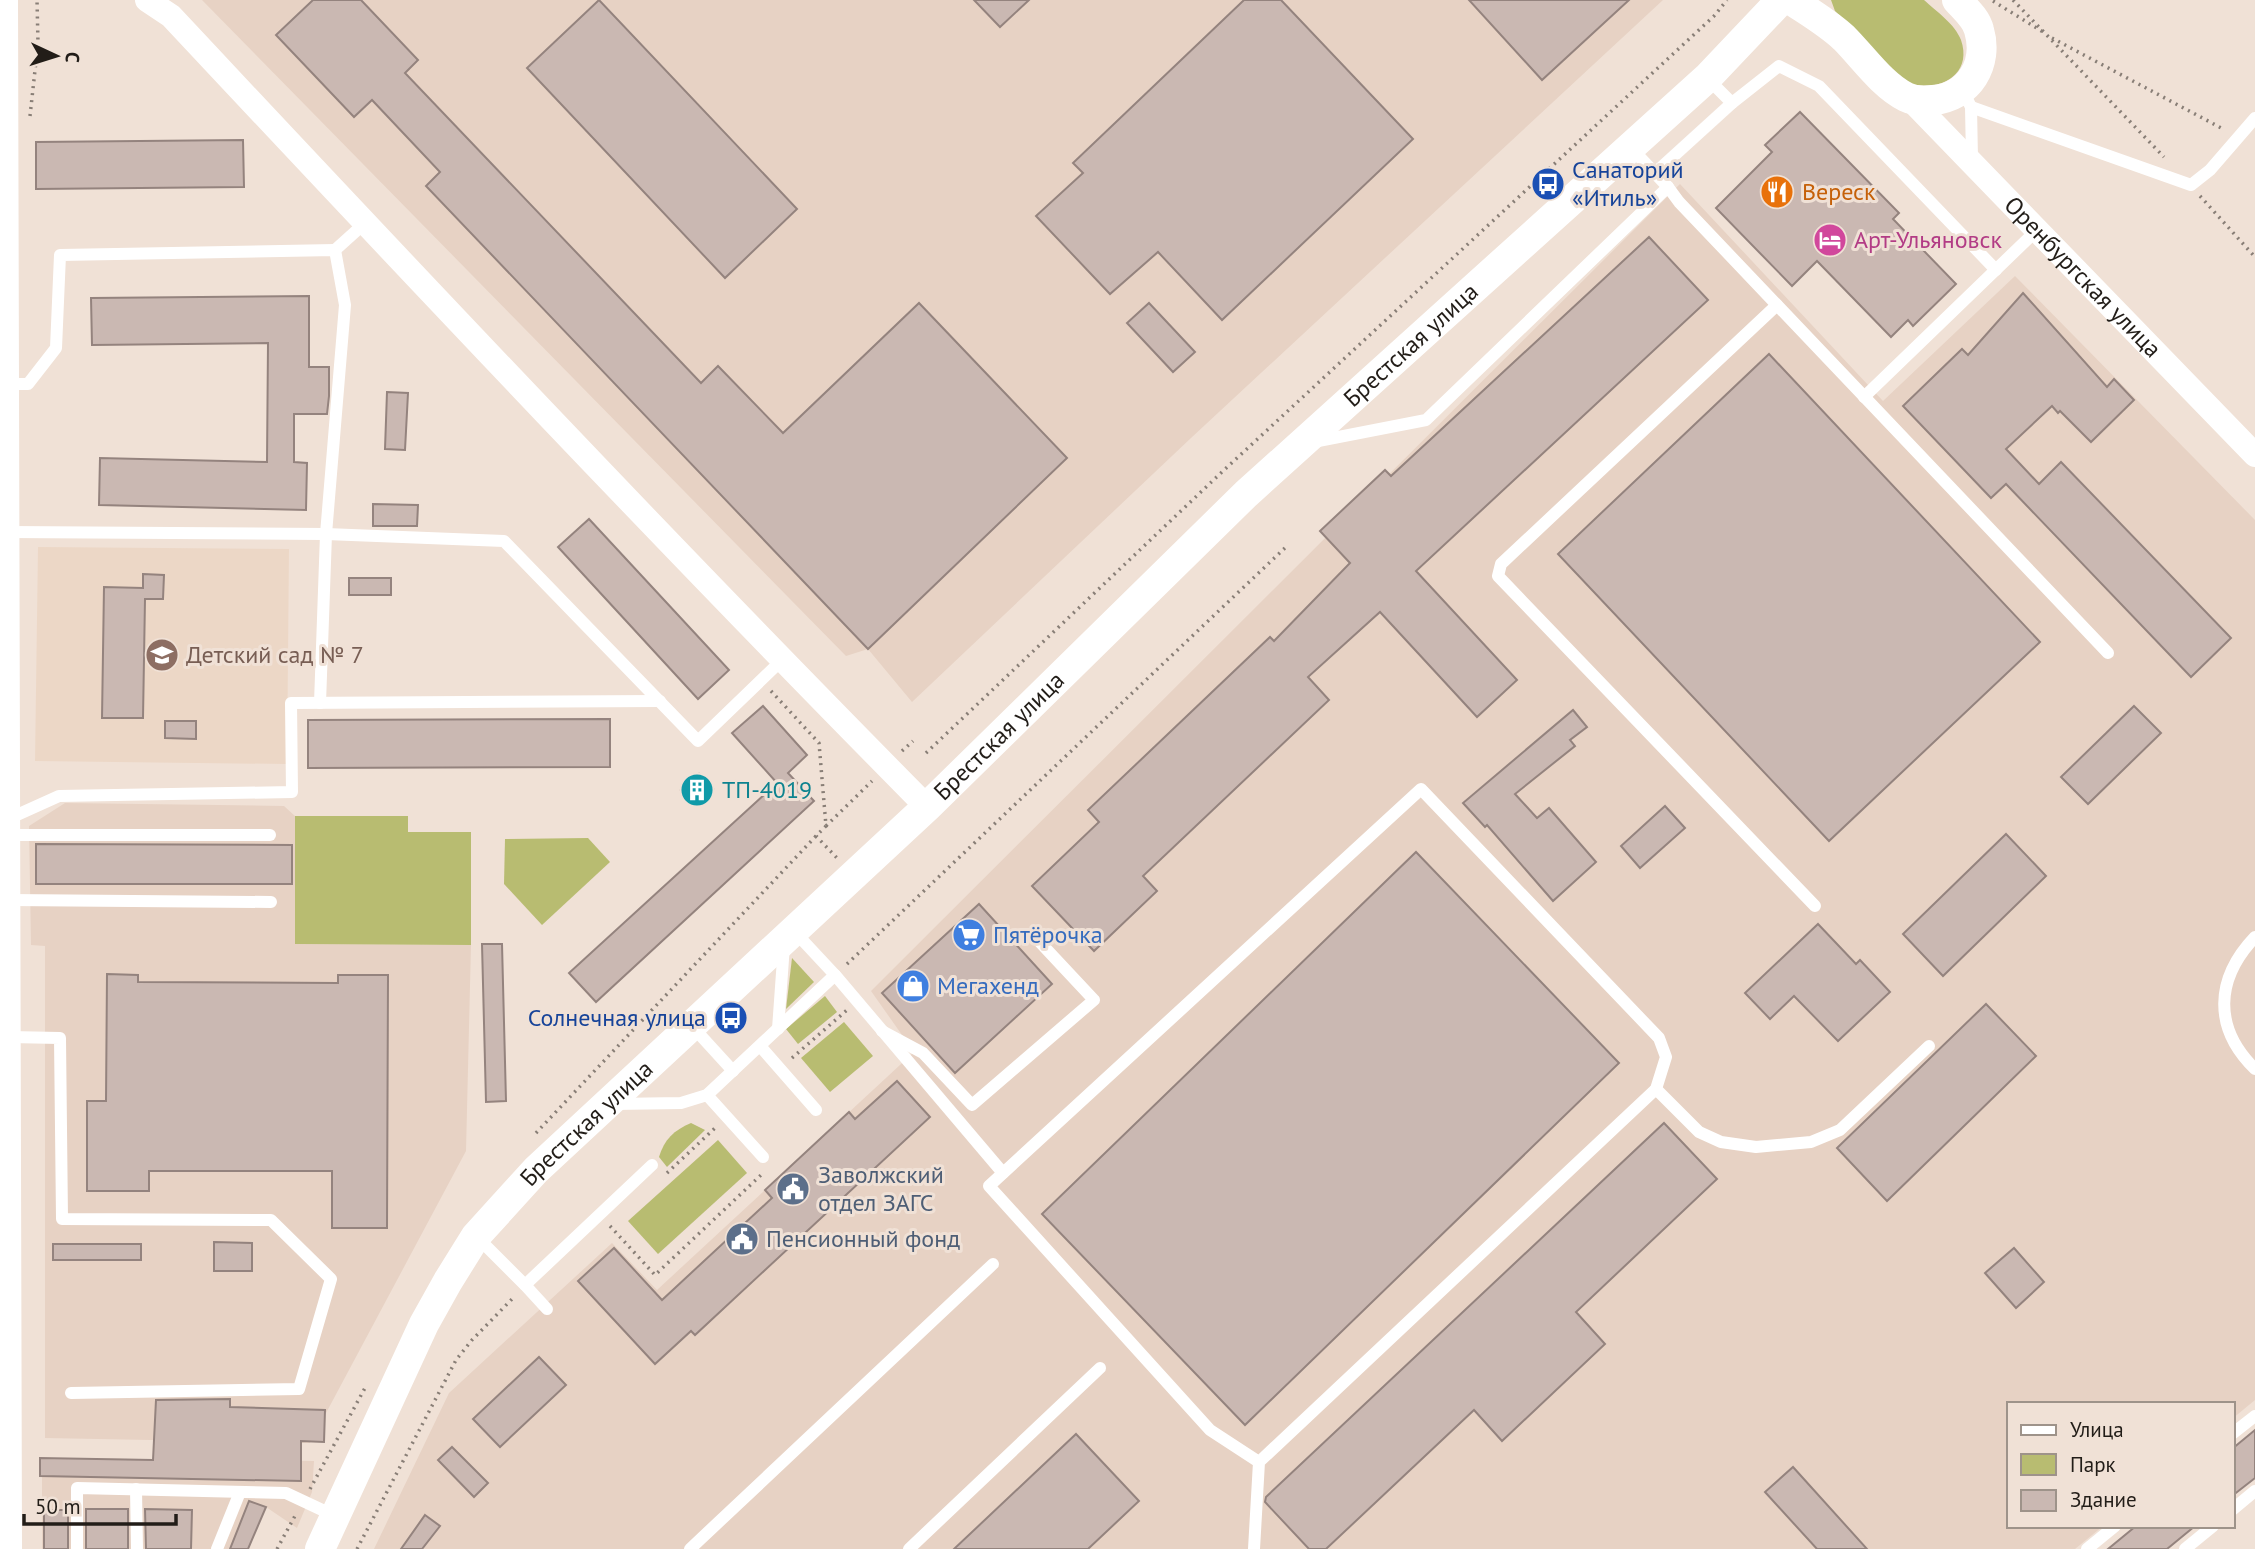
<svg xmlns="http://www.w3.org/2000/svg" width="2255" height="1549" font-family="'PT Sans',sans-serif">
<style>
.industrial{fill:#e7d2c4}
.built{fill:#ecd7c6}
.green{fill:#b8bc71}
.building{fill:#cab8b2;stroke:#94837e;stroke-width:2}
.lines{fill:none;stroke-linecap:round;stroke-linejoin:round}
.path{stroke:#887e76;stroke-width:3.5;stroke-dasharray:2 5;stroke-linecap:butt}
.service{stroke:#fff;stroke-width:12}
.minor{stroke:#fff;stroke-width:24}
.tertiary{stroke:#fff;stroke-width:30}
.labels{text-anchor:middle;stroke-width:6;stroke-linejoin:round;paint-order:stroke}
.transit-label{font-size:24px;fill:#164399;stroke:#f0e1d6;text-anchor:start}
.food-label{font-size:24px;fill:#c56008;stroke:#f0e1d6;text-anchor:start}
.hotel-label{font-size:24px;fill:#b23c85;stroke:#f0e1d6;text-anchor:start}
.street-label{font-size:24px;fill:#221d18;stroke:#f0e1d6}
.education-label{font-size:24px;fill:#785e54;stroke:#f0e1d6;text-anchor:start}
.culture-label{font-size:24px;fill:#0d838f;stroke:#f0e1d6;text-anchor:start}
.shop-label{font-size:24px;fill:#366cbe;stroke:#f0e1d6;text-anchor:start}
.service-label{font-size:24px;fill:#4e5e75;stroke:#f0e1d6;text-anchor:start}
</style>
<rect width="100%" height="100%" fill="#f0e1d6"/>
<g class="industrial">
<polygon points="202,0 1663,0 1191,438 912,702 868,649 846,656"/>
<polygon points="1680,184 1883,401 2015,276 2255,520 2255,1400 2232,1419 2232,1404 2008,1404 2008,1526 2103,1526 2075,1549 374,1549 449,1393 612,1243 657,1290 914,1052 871,991"/>
<polygon points="65,803 284,806 295,816 295,944 471,945 466,1151 310,1443 45,1438 45,946 31,945 29,826"/>
<polygon points="42,1458 314,1461 312,1492 297,1528 266,1507 248,1549 42,1549"/>
</g>
<polygon class="built" points="38,547 289,549 287,764 35,761"/>
<g class="green">
<path d="M 1831,0 L 1924,0 C 1936,11 1955,24 1961,40 C 1974,78 1933,95 1904,81 L 1835,11 Z"/>
<polygon points="295,816 408,816 408,832 471,832 471,945 295,944"/>
<polygon points="588,838 610,862 542,925 504,884 505,839"/>
<polygon points="792,958 814,982 786,1009"/>
<polygon points="825,996 837,1012 798,1044 786,1029"/>
<polygon points="844,1022 873,1056 830,1092 801,1058"/>
<path d="M 691,1123 L 705,1130 L 667,1167 L 659,1157 C 664,1140 674,1130 691,1123 Z"/>
<polygon points="718,1140 747,1173 658,1254 628,1221"/>
</g>
<g class="building">
<polygon points="313,0 361,0 418,60 405,73 701,383 718,366 783,433 919,303 1067,458 868,649 426,186 440,172 372,100 354,117 276,35"/>
<polygon points="599,0 797,209 725,278 527,68"/>
<polygon points="974,0 1029,0 1000,27"/>
<polygon points="1244,0 1281,0 1413,139 1222,320 1158,252 1110,294 1036,216 1083,173 1073,163"/>
<polygon points="1469,0 1629,0 1542,80"/>
<polygon points="1800,112 1899,213 1893,219 1956,284 1913,326 1908,320 1891,337 1817,261 1792,286 1716,208 1772,152 1765,145"/>
<polygon points="243,140 244,187 36,189 36,142"/>
<polygon points="1649,237 1708,300 1416,571 1517,680 1477,717 1380,612 1308,677 1329,700 1143,876 1157,891 1094,951 1032,886 1099,822 1088,810 1270,637 1274,641 1350,563 1320,531 1385,470 1391,476"/>
<polygon points="2023,293 2107,387 2114,379 2134,400 2091,442 2060,411 2058,413 2052,406 2006,449 2039,484 2061,462 2231,638 2191,677 2006,484 1991,498 1903,406 1962,349 1968,355"/>
<polygon points="309,296 309,367 329,367 329,396 327,414 294,414 294,462 307,463 306,510 99,505 100,458 267,462 268,343 92,345 91,298"/>
<polygon points="1149,303 1195,352 1173,372 1127,323"/>
<polygon points="1769,354 2040,642 1829,841 1558,554"/>
<polygon points="387,392 408,393 405,450 385,449"/>
<polygon points="373,504 418,505 417,526 373,526"/>
<polygon points="589,519 729,670 698,699 558,547"/>
<polygon points="143,574 164,575 163,599 145,599 143,718 102,718 104,587 143,588"/>
<rect x="349" y="578" width="42" height="17"/>
<polygon points="763,706 807,755 788,773 814,801 596,1002 569,973 777,783 732,733"/>
<polygon points="2134,706 2161,733 2088,804 2061,777"/>
<polygon points="1573,710 1587,727 1570,740 1575,746 1515,794 1537,818 1549,808 1596,862 1553,901 1487,825 1485,827 1463,803"/>
<polygon points="610,719 610,767 308,768 308,720"/>
<polygon points="165,721 196,721 196,739 165,738"/>
<polygon points="699,774 713,789 695,805 681,790"/>
<polygon points="1665,806 1685,828 1640,868 1621,846"/>
<polygon points="2006,834 2046,876 1943,976 1903,934"/>
<polygon points="36,844 292,845 292,884 36,884"/>
<polygon points="1416,852 1619,1063 1245,1425 1042,1214"/>
<polygon points="979,904 1052,984 955,1073 882,993"/>
<polygon points="1818,924 1856,964 1860,960 1890,992 1838,1041 1794,996 1770,1019 1745,993"/>
<polygon points="482,944 502,944 506,1101 486,1102"/>
<polygon points="107,974 138,975 138,982 338,983 338,975 388,975 387,1228 332,1228 332,1171 149,1171 149,1191 87,1191 87,1101 106,1101"/>
<polygon points="1986,1004 2036,1056 1887,1201 1837,1148"/>
<polygon points="897,1081 930,1117 695,1335 691,1331 655,1364 578,1281 614,1248 662,1300 772,1198 765,1190 849,1112 855,1119"/>
<polygon points="1664,1123 1717,1179 1576,1312 1605,1344 1502,1441 1474,1410 1326,1549 1309,1549 1265,1502 1266,1497"/>
<polygon points="214,1242 252,1243 252,1271 214,1271"/>
<rect x="53" y="1244" width="88" height="16"/>
<polygon points="2014,1248 2044,1282 2016,1308 1985,1273"/>
<polygon points="539,1357 566,1385 500,1447 473,1419"/>
<polygon points="230,1399 230,1407 325,1410 324,1442 301,1441 301,1481 40,1476 40,1458 153,1460 156,1400"/>
<polygon points="2255,1430 2255,1478 2232,1496 2232,1449"/>
<polygon points="1076,1434 1139,1501 1088,1549 954,1549"/>
<polygon points="452,1447 488,1483 474,1497 438,1460"/>
<polygon points="1793,1467 1867,1549 1817,1549 1765,1492"/>
<polygon points="249,1501 266,1507 248,1549 230,1549"/>
<rect x="86" y="1509" width="42" height="40"/>
<polygon points="145,1509 192,1510 191,1549 146,1549"/>
<rect x="44" y="1510" width="24" height="39"/>
<polygon points="425,1515 440,1526 422,1549 401,1549"/>
<polygon points="2136,1526 2195,1526 2167,1549 2108,1549"/>
</g>
<g class="lines">
<g class="path">
<polyline points="2013,0 2164,157"/>
<polyline points="1993,1 2043,32"/>
<polyline points="2052,38 2225,130"/>
<polyline points="30,116 38,43 37,0"/>
<polyline points="2200,196 2255,257"/>
<polyline points="771,691 819,743 826,826 816,836 837,858"/>
<polyline points="902,751 913,741"/>
<polyline points="926,753 1223,471 1714,16 1727,0"/>
<polyline points="826,826 872,781"/>
<polyline points="847,964 1287,546"/>
<polyline points="792,1058 847,1010"/>
<polyline points="536,1133 816,836"/>
<polyline points="667,1173 715,1128"/>
<polyline points="610,1226 655,1275 761,1175 759,1173"/>
<polyline points="310,1489 365,1388"/>
<polyline points="277,1549 296,1514"/>
<polyline points="357,1549 456,1360 472,1340 514,1297"/>
</g>
<g class="service">
<polyline points="1707,78 1732,103 1779,66 1819,86 1996,270"/>
<polyline points="1968,101 1971,107 1972,159"/>
<polyline points="1971,107 2191,185 2210,170 2255,118"/>
<polyline points="1631,148 1668,187 1679,202 2108,653"/>
<polyline points="1655,173 1732,103"/>
<polyline points="335,250 365,223"/>
<polyline points="1777,305 1501,564 1498,576 1815,906"/>
<polyline points="7,384 28,384 56,348 60,255 335,250 345,305 326,534 320,703"/>
<polyline points="1864,397 2037,230"/>
<polyline points="1313,442 1426,420 1668,187"/>
<polyline points="7,532 326,534 504,541 698,741 782,660"/>
<polyline points="8,819 59,796 292,792 291,703 660,701"/>
<polyline points="8,835 270,835"/>
<polyline points="8,900 271,902"/>
<polyline points="793,930 835,975 1003,1173"/>
<path d="M 2255,937 C 2215,979 2213,1028 2255,1069"/>
<polyline points="691,1025 733,1071"/>
<polyline points="778,1029 784,945"/>
<polyline points="882,1031 923,1053 972,1105 1094,1000 1036,938"/>
<polyline points="9,1037 60,1038 62,1219 271,1220 331,1279 299,1389 71,1393"/>
<polyline points="760,1046 816,1110"/>
<polyline points="1656,1089 1699,1132 1721,1142 1756,1147 1811,1142 1840,1130 1929,1046"/>
<polyline points="707,1095 763,1157"/>
<polyline points="614,1104 681,1103 707,1095 835,975"/>
<polyline points="476,1236 525,1285 652,1165"/>
<polyline points="525,1285 547,1309"/>
<polyline points="2232,1434 2255,1416"/>
<polyline points="136,1489 137,1549"/>
<polyline points="2232,1510 2255,1491"/>
<polyline points="77,1549 77,1488 286,1493 335,1516"/>
<polyline points="217,1549 240,1492"/>
<polyline points="690,1549 993,1264"/>
<polyline points="909,1549 1100,1368"/>
<polyline points="1254,1549 1259,1462 1210,1430 989,1186 1421,789 1659,1038 1666,1057 1656,1089 1259,1462"/>
<polyline points="2087,1549 2115,1526"/>
<polyline points="2185,1549 2213,1526"/>
</g>
<g class="minor">
<polyline points="6,0 10,1549"/>
<path d="M 147,0 L 171,16 C 420,282 671,548 927,807"/>
<path id="s1" d="M 1910,99 L 2255,455"/>
</g>
<g class="tertiary">
<path d="M 1791,0 C 1809,12 1828,23 1844,38 C 1863,57 1882,85 1906,97 C 1914,101 1924,101 1933,100 C 1969,97 1989,64 1979,30 C 1976,18 1965,9 1957,0"/>
<path id="s2" d="M 320,1549 L 424,1324 L 448,1281 L 476,1236 L 536,1170 L 927,807 L 1246,494 L 1707,78 L 1781,0"/>
</g>
</g>
<defs>
<symbol id="bus-disc" viewBox="-11 -11 22 22"><circle r="9.5" fill="#1a4fb4" stroke="#f0e1d6"/><path d="M-5-6H5V4H4V6H2V4H-2V6H-4V4H-5ZM-3.5-4V0h7V-4ZM-3.5 1.2v1.5H-2V1.2ZM2 1.2v1.5H3.5V1.2Z" fill="#fff"/></symbol>
<symbol id="restaurant-disc" viewBox="-11 -11 22 22"><circle r="9.5" fill="#e8710a" stroke="#f0e1d6"/><path d="M-5-6h1v4h1v-4h1v4h1v-4h1v5L-1.5 .5V6h-2V.5L-5-1ZM5-6V6H3V1.5H1.5Q1.5-4 5-6Z" fill="#fff"/></symbol>
<symbol id="hotel-disc" viewBox="-11 -11 22 22"><circle r="9.5" fill="#d1479c" stroke="#f0e1d6"/><path d="M-6-4.5h1.5V1H6V5H4.5V3h-9V5H-6ZM-4 0a1.8 1.8 0 1 1 3.6 0ZM.5 0V-2.5h3Q6-2.5 6 0Z" fill="#fff"/></symbol>
<symbol id="school-disc" viewBox="-11 -11 22 22"><circle r="9.5" fill="#8d6e63" stroke="#f0e1d6"/><path d="M0-5L7-2L0 1L-7-2ZM-4 1L0 2.5L4 1V4Q0 6-4 4Z" fill="#fff"/></symbol>
<symbol id="building-disc" viewBox="-11 -11 22 22"><circle r="9.5" fill="#0f9aa8" stroke="#f0e1d6"/><path d="M-4-6H4V6H1V3H-1V6H-4ZM-2.5-4.3h1.7v1.8h-1.7ZM.8-4.3h1.7v1.8H.8ZM-2.5-1h1.7V.8h-1.7ZM.8-1h1.7V.8H.8Z" fill="#fff"/></symbol>
<symbol id="supermarket-disc" viewBox="-11 -11 22 22"><circle r="9.5" fill="#3f7fe0" stroke="#f0e1d6"/><path d="M-6-5.5h2.5l.6 2H6L4.5 2H-2.5L-4.4-4H-6ZM-1.5 3.2a1.3 1.3 0 1 0 .1 0ZM3 3.2a1.3 1.3 0 1 0 .1 0Z" fill="#fff"/></symbol>
<symbol id="shop-disc" viewBox="-11 -11 22 22"><circle r="9.5" fill="#3f7fe0" stroke="#f0e1d6"/><path d="M-5-2.5h2.3a2.7 3.5 0 0 1 5.4 0H5L5.5 6h-11ZM-1.5-2.5h3a1.5 2.3 0 0 0-3 0Z" fill="#fff"/></symbol>
<symbol id="civic-disc" viewBox="-11 -11 22 22"><circle r="9.5" fill="#5c6f8a" stroke="#f0e1d6"/><path d="M-.6-6.5H3V-4.5H.6V-3L4-1V1h2V6H-6V1h2V-1L-.6-3ZM-1.2 2.5V6h2.4V2.5Z" fill="#fff"/></symbol>
</defs>
<g fill-rule="evenodd">
<use href="#bus-disc" x="1529" y="165" width="38" height="38"/>
<use href="#restaurant-disc" x="1758" y="173" width="38" height="38"/>
<use href="#hotel-disc" x="1811" y="221" width="38" height="38"/>
<use href="#school-disc" x="143" y="636" width="38" height="38"/>
<use href="#building-disc" x="678" y="771" width="38" height="38"/>
<use href="#supermarket-disc" x="950" y="916" width="38" height="38"/>
<use href="#shop-disc" x="894" y="967" width="38" height="38"/>
<use href="#bus-disc" x="712" y="999" width="38" height="38"/>
<use href="#civic-disc" x="774" y="1170" width="38" height="38"/>
<use href="#civic-disc" x="723" y="1220" width="38" height="38"/>
</g>
<g class="labels">
<g class="transit-label">
<text x="1572" y="178">Санаторий<tspan x="1572" dy="28">«Итиль»</tspan></text>
<text x="706" y="1026" text-anchor="end">Солнечная улица</text>
</g>
<g class="food-label">
<text x="1802" y="200">Вереск</text>
</g>
<g class="hotel-label">
<text x="1854" y="248">Арт-Ульяновск</text>
</g>
<g class="street-label">
<text dy="8" stroke="none"><textPath href="#s1" startOffset="248">Оренбургская улица</textPath></text>
<text dy="8" stroke="none"><textPath href="#s2" startOffset="1642">Брестская улица</textPath></text>
<text dy="8" stroke="none"><textPath href="#s2" startOffset="1074">Брестская улица</textPath></text>
<text dy="8" stroke="none"><textPath href="#s2" startOffset="508">Брестская улица</textPath></text>
</g>
<g class="education-label">
<text x="186" y="663">Детский сад № 7</text>
</g>
<g class="culture-label">
<text x="722" y="798">ТП-4019</text>
</g>
<g class="shop-label">
<text x="993" y="943">Пятёрочка</text>
<text x="937" y="994">Мегахенд</text>
</g>
<g class="service-label">
<text x="818" y="1183">Заволжский<tspan x="818" dy="28">отдел ЗАГС</tspan></text>
<text x="766" y="1247">Пенсионный фонд</text>
</g>
</g>
<rect x="2007" y="1402" width="228" height="126" fill="#f0e1d6" stroke="#9e938a" stroke-width="2"/>
<rect x="2021" y="1425" width="35" height="10" fill="#ffffff" stroke="#9e938a" stroke-width="2"/>
<text x="2070" y="1437" font-size="21" fill="#221d18">Улица</text>
<rect x="2021" y="1454" width="35" height="21" fill="#b8bc71" stroke="#9e938a" stroke-width="2"/>
<text x="2070" y="1472" font-size="21" fill="#221d18">Парк</text>
<rect x="2021" y="1490" width="35" height="21" fill="#cab8b2" stroke="#9e938a" stroke-width="2"/>
<text x="2070" y="1507" font-size="21" fill="#221d18">Здание</text>
<g transform="translate(56 56) rotate(94)" stroke="#f0e1d6" stroke-width="5" paint-order="stroke">
<path d="M0-5L12 26L0 18L-12 26Z" fill="#221d18"/>
<text y="-10" font-size="19" font-weight="bold" text-anchor="middle" fill="#221d18">С</text>
</g>
<path d="M24 1514v10h152v-10" fill="none" stroke="#221d18" stroke-width="3.5"/>
<text x="35" y="1514" font-size="21" fill="#221d18" stroke="#f0e1d6" stroke-width="5" paint-order="stroke">50 m</text>
</svg>
